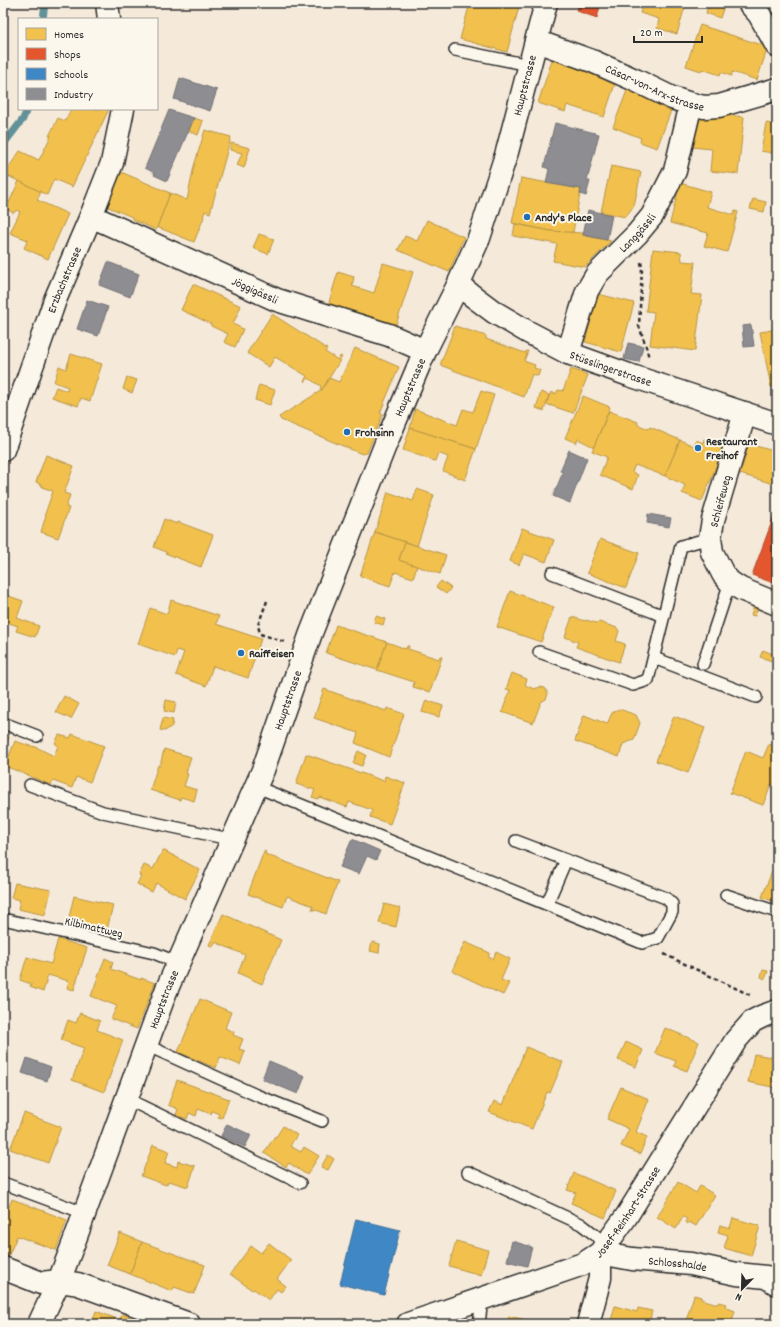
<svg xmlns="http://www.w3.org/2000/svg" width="780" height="1327" font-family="Dekko,sans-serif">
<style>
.homes{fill:#f2c14e;stroke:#b69444}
.shops{fill:#e4572e;stroke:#ac4a2d}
.schools{fill:#3f88c5;stroke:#396c97}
.industry{fill:#8d8d92;stroke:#707073}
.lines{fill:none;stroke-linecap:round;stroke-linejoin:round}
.stream{stroke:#629299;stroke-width:7}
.service-casing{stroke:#2b2b2b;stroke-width:14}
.minor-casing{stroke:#2b2b2b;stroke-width:25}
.tertiary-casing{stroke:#2b2b2b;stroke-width:25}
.secondary-casing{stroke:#2b2b2b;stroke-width:25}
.path{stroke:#2b2b2b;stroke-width:2.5;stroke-dasharray:4 3;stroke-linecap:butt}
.service{stroke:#fbf7ec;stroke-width:11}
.minor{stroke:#fbf7ec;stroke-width:22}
.tertiary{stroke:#fbf7ec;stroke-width:22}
.secondary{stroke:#fbf7ec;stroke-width:22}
.poi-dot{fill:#1f6fb2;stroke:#fbf7ec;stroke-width:1.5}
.labels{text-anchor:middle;stroke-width:4;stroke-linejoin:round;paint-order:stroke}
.street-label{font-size:12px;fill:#2b2b2b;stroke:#fbf7ec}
.poi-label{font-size:12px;font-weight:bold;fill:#2b2b2b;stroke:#fbf7ec;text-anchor:start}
</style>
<rect width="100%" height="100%" fill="#f5e9da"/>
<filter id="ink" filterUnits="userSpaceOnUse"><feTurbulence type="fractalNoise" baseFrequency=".025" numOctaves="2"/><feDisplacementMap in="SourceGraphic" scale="8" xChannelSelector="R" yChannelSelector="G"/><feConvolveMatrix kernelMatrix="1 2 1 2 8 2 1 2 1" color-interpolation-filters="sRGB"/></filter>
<g filter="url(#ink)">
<g class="homes">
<polygon points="470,3 488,4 489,3 520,3 507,52 460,39"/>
<polygon points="643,3 686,3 677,34 657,28 659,19 640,13"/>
<polygon points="709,3 725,3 720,18 706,13"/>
<polygon points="700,25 768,47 757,80 732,72 731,76 721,72 720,75 702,69 701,71 686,66"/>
<polygon points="553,57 608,75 607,81 615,84 604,117 567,105 565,112 538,103"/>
<polygon points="628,88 673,105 657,148 640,142 641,138 613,127"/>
<polygon points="71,109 109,109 72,187 54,179 47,195 4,174 20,151 39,160 51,136 49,136 58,118 65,121"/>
<polygon points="695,111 744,117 738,174 710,171 712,149 691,147"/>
<polygon points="194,118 203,121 198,135 189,131"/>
<polygon points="766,123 777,125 777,154 761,151"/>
<polygon points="205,130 231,137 210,213 205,211 203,217 204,217 194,242 157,227 170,193 187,200 194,166"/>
<polygon points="231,143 250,148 244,168 237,165 242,153 230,150"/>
<polygon points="611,166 641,172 634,206 625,217 601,212"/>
<polygon points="121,172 170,193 156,230 132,219 132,217 106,206"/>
<polygon points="521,178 581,189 573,232 565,233 551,231 512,223"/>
<polygon points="19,181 41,192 37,200 68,214 48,259 24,248 28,240 10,233 20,212 16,210 14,213 6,209"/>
<polygon points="680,183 711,192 707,207 734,215 735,211 738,212 727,252 704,246 708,233 670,223"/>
<polygon points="753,199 766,202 764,212 750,209"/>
<polygon points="427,220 464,237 449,272 398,250 405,236 417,241"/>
<polygon points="515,224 551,231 583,233 583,235 611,241 585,267 553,261 557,244 513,236"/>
<polygon points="259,234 274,239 268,254 253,248"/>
<polygon points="653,249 681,252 682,261 695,262 691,294 702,295 695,351 650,345 654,312 646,311"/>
<polygon points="383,263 413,272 394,331 327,309 338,272 354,277 352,286 374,293"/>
<polygon points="193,284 241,306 233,324 243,329 235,347 224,342 228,334 211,326 211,324 181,310"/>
<polygon points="598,294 634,303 621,352 585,342"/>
<polygon points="272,314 327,349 325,352 338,360 340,356 342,357 322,390 320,389 321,386 308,378 305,382 304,381 307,376 275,357 269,367 247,353"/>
<polygon points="455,326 486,336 486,339 525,353 526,351 528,351 524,361 535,365 534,368 540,370 538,376 532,374 524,397 440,365"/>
<polygon points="777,329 777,386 771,387 760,332"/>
<polygon points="355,348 399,367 380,413 383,414 367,453 362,454 281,420 279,417 322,390 329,378 339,382"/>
<polygon points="71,354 102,364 90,401 81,398 78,406 52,397 56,387 67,391 68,387 54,382 59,366 66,369"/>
<polygon points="571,369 588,375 573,413 546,404 551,392 556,394 558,390 563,391"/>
<polygon points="127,377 137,380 132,393 123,389"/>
<polygon points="259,385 275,390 270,405 255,400"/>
<polygon points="481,391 494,395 476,449 410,428 415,409 457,425 463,409 473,412"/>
<polygon points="541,392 549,395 544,411 536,408"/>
<polygon points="583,396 610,407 594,447 578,439 576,443 565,438"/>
<polygon points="609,411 638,422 637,424 648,429 650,427 680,440 665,476 635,465 632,472 638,475 633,489 600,475 607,457 592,451"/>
<polygon points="410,428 476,449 465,480 443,471 448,457 438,453 435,461 403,450"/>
<polygon points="704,439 724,447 702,501 682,493 685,485 665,476 680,440 694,446 696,440 703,443"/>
<polygon points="749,444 777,452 777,485 740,474"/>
<polygon points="46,455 74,466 64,493 70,495 66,507 69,508 58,538 41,532 46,515 45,514 53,491 42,487 42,485 36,482"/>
<polygon points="417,489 434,495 417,546 375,532 388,492 413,501"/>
<polygon points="164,519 177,524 178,522 213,535 201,567 165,553 166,552 154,547"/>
<polygon points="522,528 554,540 546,562 524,554 519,565 510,561"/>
<polygon points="375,532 405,542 399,560 417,566 413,578 395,572 390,586 360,576"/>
<polygon points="600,539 639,553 626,588 587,573"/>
<polygon points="405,542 446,555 440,574 399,560"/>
<polygon points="441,581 451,588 446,594 436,587"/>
<polygon points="510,591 554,607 541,642 497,627"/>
<polygon points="3,594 23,601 17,618 39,626 35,637 16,631 18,626 3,621"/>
<polygon points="171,600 219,616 216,624 261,639 248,678 213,666 206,686 176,675 184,652 177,650 175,657 138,644 150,608 167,614"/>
<polygon points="754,605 758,607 755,616 751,615"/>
<polygon points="376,616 385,619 383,625 374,622"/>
<polygon points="572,617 585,621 586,620 596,623 599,622 617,628 619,631 616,641 625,644 619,662 576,647 578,642 565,637"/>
<polygon points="336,625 387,642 377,670 326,653"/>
<polygon points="387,642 406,649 407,646 409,646 408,649 439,659 440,656 442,657 430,692 413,687 414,682 377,670"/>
<polygon points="763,650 775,655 772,661 760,657"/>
<polygon points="512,673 527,679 525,685 534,689 540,687 545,688 548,694 546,699 541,702 533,723 502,712 510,690 506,689"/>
<polygon points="324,689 386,711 387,708 404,714 389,757 355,743 358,733 314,718"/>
<polygon points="64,696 79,704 71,719 56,712"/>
<polygon points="166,700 176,702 174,713 164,711"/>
<polygon points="426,700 443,706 439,717 422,712"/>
<polygon points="619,709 636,715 640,723 634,740 623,744 619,757 575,741 584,715 607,724 612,713"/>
<polygon points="674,716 705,728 688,773 656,761"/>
<polygon points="163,718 173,720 172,726 165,731 160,730"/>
<polygon points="72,734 104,746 90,782 76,777 72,788 53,781 51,785 5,766 15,741 27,745 36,747 54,756 58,746 55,743 59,735 70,738"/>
<polygon points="3,735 9,737 4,751 3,751"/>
<polygon points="769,744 777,747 777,784 776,786 771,784 763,805 730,793 746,751 763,758"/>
<polygon points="164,749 191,757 186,773 188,774 184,786 197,790 194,801 181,797 180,800 150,790 158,765 160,766"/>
<polygon points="358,751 366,755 362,766 353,763"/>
<polygon points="306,754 384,781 385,776 405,783 390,824 370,817 372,810 349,802 347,807 319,797 318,799 312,797 315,790 296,784"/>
<polygon points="163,850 200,870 185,899 156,883 152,892 137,884 141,876 139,875 144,865 153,869"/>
<polygon points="264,851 266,852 265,854 338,882 326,914 314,909 314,910 312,910 313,906 287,896 283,907 248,894"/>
<polygon points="776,861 777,861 777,903 762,897"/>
<polygon points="15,883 51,890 45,915 18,909 20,900 11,898"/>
<polygon points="74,896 113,905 107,930 80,923 81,920 69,917"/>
<polygon points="384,904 400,908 396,927 379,923"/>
<polygon points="223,914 281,940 262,984 238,973 245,955 215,942 213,947 209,945"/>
<polygon points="58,939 87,948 74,990 67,988 69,981 48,975 43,992 30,987 31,984 20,980 27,957 51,964"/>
<polygon points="372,942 380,944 379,953 370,951"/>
<polygon points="465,942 490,953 488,957 493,959 496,952 510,959 501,980 509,983 503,995 452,971"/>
<polygon points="105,958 113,962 111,969 141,980 141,978 155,983 137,1029 111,1019 117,1006 91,996"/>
<polygon points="763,970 768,971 765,979 761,977"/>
<polygon points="200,999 231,1012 225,1028 234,1032 233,1035 243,1039 239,1049 245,1051 240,1065 220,1057 216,1068 178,1052"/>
<polygon points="80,1013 100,1021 97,1030 123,1040 104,1092 72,1080 84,1048 61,1040 68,1020 76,1023"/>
<polygon points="665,1028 699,1042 687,1071 674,1066 676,1061 655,1053"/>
<polygon points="626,1042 643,1050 636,1067 618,1060"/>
<polygon points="526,1047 563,1062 550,1093 547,1092 532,1129 489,1112 494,1101 503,1105"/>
<polygon points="754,1054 777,1058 777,1088 748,1082"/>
<polygon points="177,1080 229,1099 222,1118 218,1117 219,1114 212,1111 211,1114 198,1109 196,1116 189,1113 187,1119 176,1115 178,1109 168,1105"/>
<polygon points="621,1087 649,1099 636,1132 647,1137 640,1154 621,1146 629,1129 607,1119"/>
<polygon points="24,1113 61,1127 48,1163 10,1149"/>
<polygon points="283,1126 297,1135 290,1146 301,1152 304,1147 319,1156 307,1175 289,1163 286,1167 264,1153 275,1136 276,1137"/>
<polygon points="153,1145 169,1151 165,1163 177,1167 178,1161 195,1166 188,1187 169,1181 166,1185 141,1176"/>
<polygon points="328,1155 334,1159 328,1170 321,1167"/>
<polygon points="574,1173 616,1191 605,1218 571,1203 576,1193 567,1190"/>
<polygon points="678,1182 696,1193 700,1186 715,1195 696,1226 689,1222 688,1224 685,1222 687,1219 683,1217 676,1229 657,1217"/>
<polygon points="12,1199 67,1220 56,1250 17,1236 8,1257 3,1255 3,1223 5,1217 3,1216 3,1211 4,1208 8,1209"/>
<polygon points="733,1218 760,1226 751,1256 724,1248 728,1235 718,1232 720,1225 730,1228"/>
<polygon points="120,1233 142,1242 130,1274 107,1265"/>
<polygon points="456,1241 488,1250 481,1275 449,1266"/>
<polygon points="142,1242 205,1265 194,1294 174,1287 172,1291 130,1274"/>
<polygon points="269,1243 291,1260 277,1279 286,1286 281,1292 277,1289 269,1300 254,1289 252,1290 230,1274 251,1246 261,1253"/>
<polygon points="694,1295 701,1297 701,1299 718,1304 719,1302 726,1304 725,1307 735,1311 731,1324 685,1324"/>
<polygon points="615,1306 637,1312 638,1308 652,1311 649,1324 610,1324"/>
<polygon points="96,1311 120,1320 122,1314 149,1324 91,1324"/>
<polygon points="509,1316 542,1324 507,1324"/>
</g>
<g class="shops">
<polygon points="579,3 601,3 597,18 577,11"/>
<polygon points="777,508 777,582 776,584 752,575"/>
</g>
<polygon class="schools" points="356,1219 400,1230 384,1295 340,1284"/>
<g class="industry">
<polygon points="180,78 217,90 210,111 174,99"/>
<polygon points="169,110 194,118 167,181 154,175 155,173 145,168"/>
<polygon points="555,123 599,134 587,181 590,181 586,196 580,194 581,189 546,183 549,169 544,167"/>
<polygon points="588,210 612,215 607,240 583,235"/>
<polygon points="108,262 139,274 130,297 99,285"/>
<polygon points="87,300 108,307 98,336 77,329"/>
<polygon points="751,325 754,346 744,347 742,326"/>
<polygon points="628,343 643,346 639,362 624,359"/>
<polygon points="569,450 587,458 570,503 553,496 563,472 560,471"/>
<polygon points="648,514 671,518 669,527 647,523"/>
<polygon points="3,558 7,559 3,569"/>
<polygon points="352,839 380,851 376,860 367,856 359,874 340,867"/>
<polygon points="27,1058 51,1067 47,1081 22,1073"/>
<polygon points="269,1061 305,1076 298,1094 262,1079"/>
<polygon points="227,1124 251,1135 245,1147 221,1136"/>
<polygon points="512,1241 532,1247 527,1266 507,1261"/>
</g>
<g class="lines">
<g class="stream">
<polyline points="43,19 45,3"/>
<polyline points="3,145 23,119 27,109"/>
</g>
<defs>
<g id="service">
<polyline points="455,50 529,65"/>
<polyline points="552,573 664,616"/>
<polyline points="539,652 633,685 648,680 681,546 710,538"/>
<polyline points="654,658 756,697"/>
<polyline points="703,664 730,582"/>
<polyline points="3,723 37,736"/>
<polyline points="30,785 103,812 234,840"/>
<polyline points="257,787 642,943 658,938 672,912 672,904 666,898 516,841"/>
<polyline points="726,895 777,912"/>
<polyline points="547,904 566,860"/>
<polyline points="3,919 154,953 178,963"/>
<polyline points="146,1045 256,1095 322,1121"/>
<polyline points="127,1099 300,1183"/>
<polyline points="468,1172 581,1224 599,1238 600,1251"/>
<polyline points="3,1183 84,1213"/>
<polyline points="479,1324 482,1299"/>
</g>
<g id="minor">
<polyline points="107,3 109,19"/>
<polyline points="749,3 759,14 777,46"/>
<path id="s1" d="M 536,41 L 592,61 L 635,80 L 672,98 L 691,104 L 704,107 L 719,106 L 777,89"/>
<path id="s2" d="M 91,216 L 277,300 L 389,335 L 425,351"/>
<path id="s3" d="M 568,353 L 587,291 L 597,274 L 637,234 L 652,216 L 675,171 L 691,104"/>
<polyline points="745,413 713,520 710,538 712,552 723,574 730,582 741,589 777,604"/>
<path id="s4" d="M 3,450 L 55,300 L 91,216 L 112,163 L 123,109"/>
<polyline points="3,1268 41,1283 59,1281 78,1284 189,1324"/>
<path id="s5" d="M 408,1324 L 583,1264 L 600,1253 L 626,1217 L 736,1040 L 753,1021 L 763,1016 L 777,1011"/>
<path id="s6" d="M 588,1324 L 600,1278 L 600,1253 L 632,1259 L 691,1264 L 737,1274 L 766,1277 L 777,1284"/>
</g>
<g id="tertiary">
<path id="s7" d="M 458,285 L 494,312 L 528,332 L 568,353 L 629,375 L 777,424"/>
</g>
<g id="secondary">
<path id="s8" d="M 39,1324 L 59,1281 L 74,1242 L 166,991 L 263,770 L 311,633 L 386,443 L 425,351 L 458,285 L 479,238 L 507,152 L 546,3"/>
</g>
</defs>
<use href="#service" class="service-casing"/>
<use href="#minor" class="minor-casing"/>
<use href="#tertiary" class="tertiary-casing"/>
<use href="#secondary" class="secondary-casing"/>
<g class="path">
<polyline points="641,262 642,268 639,326 646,346 649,358"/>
<polyline points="267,601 258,625 260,634 285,642"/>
<polyline points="3,845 3,846"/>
<polyline points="664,954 752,996"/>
</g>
<use href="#service" class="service"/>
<use href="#minor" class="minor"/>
<use href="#tertiary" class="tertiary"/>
<use href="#secondary" class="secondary"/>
</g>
</g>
<g class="poi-dot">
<circle cx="527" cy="217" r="4"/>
<circle cx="347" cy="432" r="4"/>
<circle cx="698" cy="448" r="4"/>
<circle cx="241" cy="653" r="4"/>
</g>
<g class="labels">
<g class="street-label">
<text dy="4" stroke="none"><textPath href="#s8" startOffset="1332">Hauptstrasse</textPath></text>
<text dy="4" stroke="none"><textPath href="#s1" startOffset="128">Cäsar-von-Arx-Strasse</textPath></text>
<text dy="4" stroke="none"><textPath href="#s3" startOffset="142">Langgässli</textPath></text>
<text dy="4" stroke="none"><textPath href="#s4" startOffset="181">Erzbachstrasse</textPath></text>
<text dy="4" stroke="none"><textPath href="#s2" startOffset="180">Jöggigässli</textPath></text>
<text dy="4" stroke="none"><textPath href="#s7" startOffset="175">Stüsslingerstrasse</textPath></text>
<text dy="4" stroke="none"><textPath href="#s8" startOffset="1008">Hauptstrasse</textPath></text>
<text transform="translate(720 501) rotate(-75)" y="4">Schleifeweg</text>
<text dy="4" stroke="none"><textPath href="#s8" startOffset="672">Hauptstrasse</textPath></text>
<text transform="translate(94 927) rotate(13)" y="4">Kilbimattweg</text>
<text dy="4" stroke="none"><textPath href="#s8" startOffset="348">Hauptstrasse</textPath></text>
<text dy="4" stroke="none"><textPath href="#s5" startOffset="255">Josef-Reinhart-Strasse</textPath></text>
<text dy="4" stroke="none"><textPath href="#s6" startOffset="151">Schlosshalde</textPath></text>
</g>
<g class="poi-label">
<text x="535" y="221">Andy's Place</text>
<text x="355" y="436">Frohsinn</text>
<text x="706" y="445">Restaurant<tspan x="706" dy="14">Freihof</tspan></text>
<text x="249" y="657">Raiffeisen</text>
</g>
</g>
<rect width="780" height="1327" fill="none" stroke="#fbf7ec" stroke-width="16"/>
<rect x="8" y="8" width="764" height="1311" fill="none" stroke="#2b2b2b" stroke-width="1.5" filter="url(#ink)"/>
<rect x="18" y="18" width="140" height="92" fill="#fbf7ec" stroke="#a8a59f"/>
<rect x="26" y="28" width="20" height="12" fill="#f2c14e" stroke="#a8a59f"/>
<text x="54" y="38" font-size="12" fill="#2b2b2b">Homes</text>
<rect x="26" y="48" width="20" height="12" fill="#e4572e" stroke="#a8a59f"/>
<text x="54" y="58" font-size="12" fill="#2b2b2b">Shops</text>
<rect x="26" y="68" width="20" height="12" fill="#3f88c5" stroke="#a8a59f"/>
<text x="54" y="78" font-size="12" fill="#2b2b2b">Schools</text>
<rect x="26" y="88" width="20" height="12" fill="#8d8d92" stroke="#a8a59f"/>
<text x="54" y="98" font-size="12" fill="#2b2b2b">Industry</text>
<g transform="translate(742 1289) rotate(203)" stroke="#fbf7ec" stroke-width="3" paint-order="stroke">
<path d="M0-3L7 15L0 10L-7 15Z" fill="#2b2b2b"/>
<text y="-6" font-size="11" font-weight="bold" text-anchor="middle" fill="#2b2b2b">N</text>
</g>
<path d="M634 36v6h68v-6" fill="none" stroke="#2b2b2b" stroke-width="2"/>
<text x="640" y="36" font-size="12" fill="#2b2b2b" stroke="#fbf7ec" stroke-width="3" paint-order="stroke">20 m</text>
</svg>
